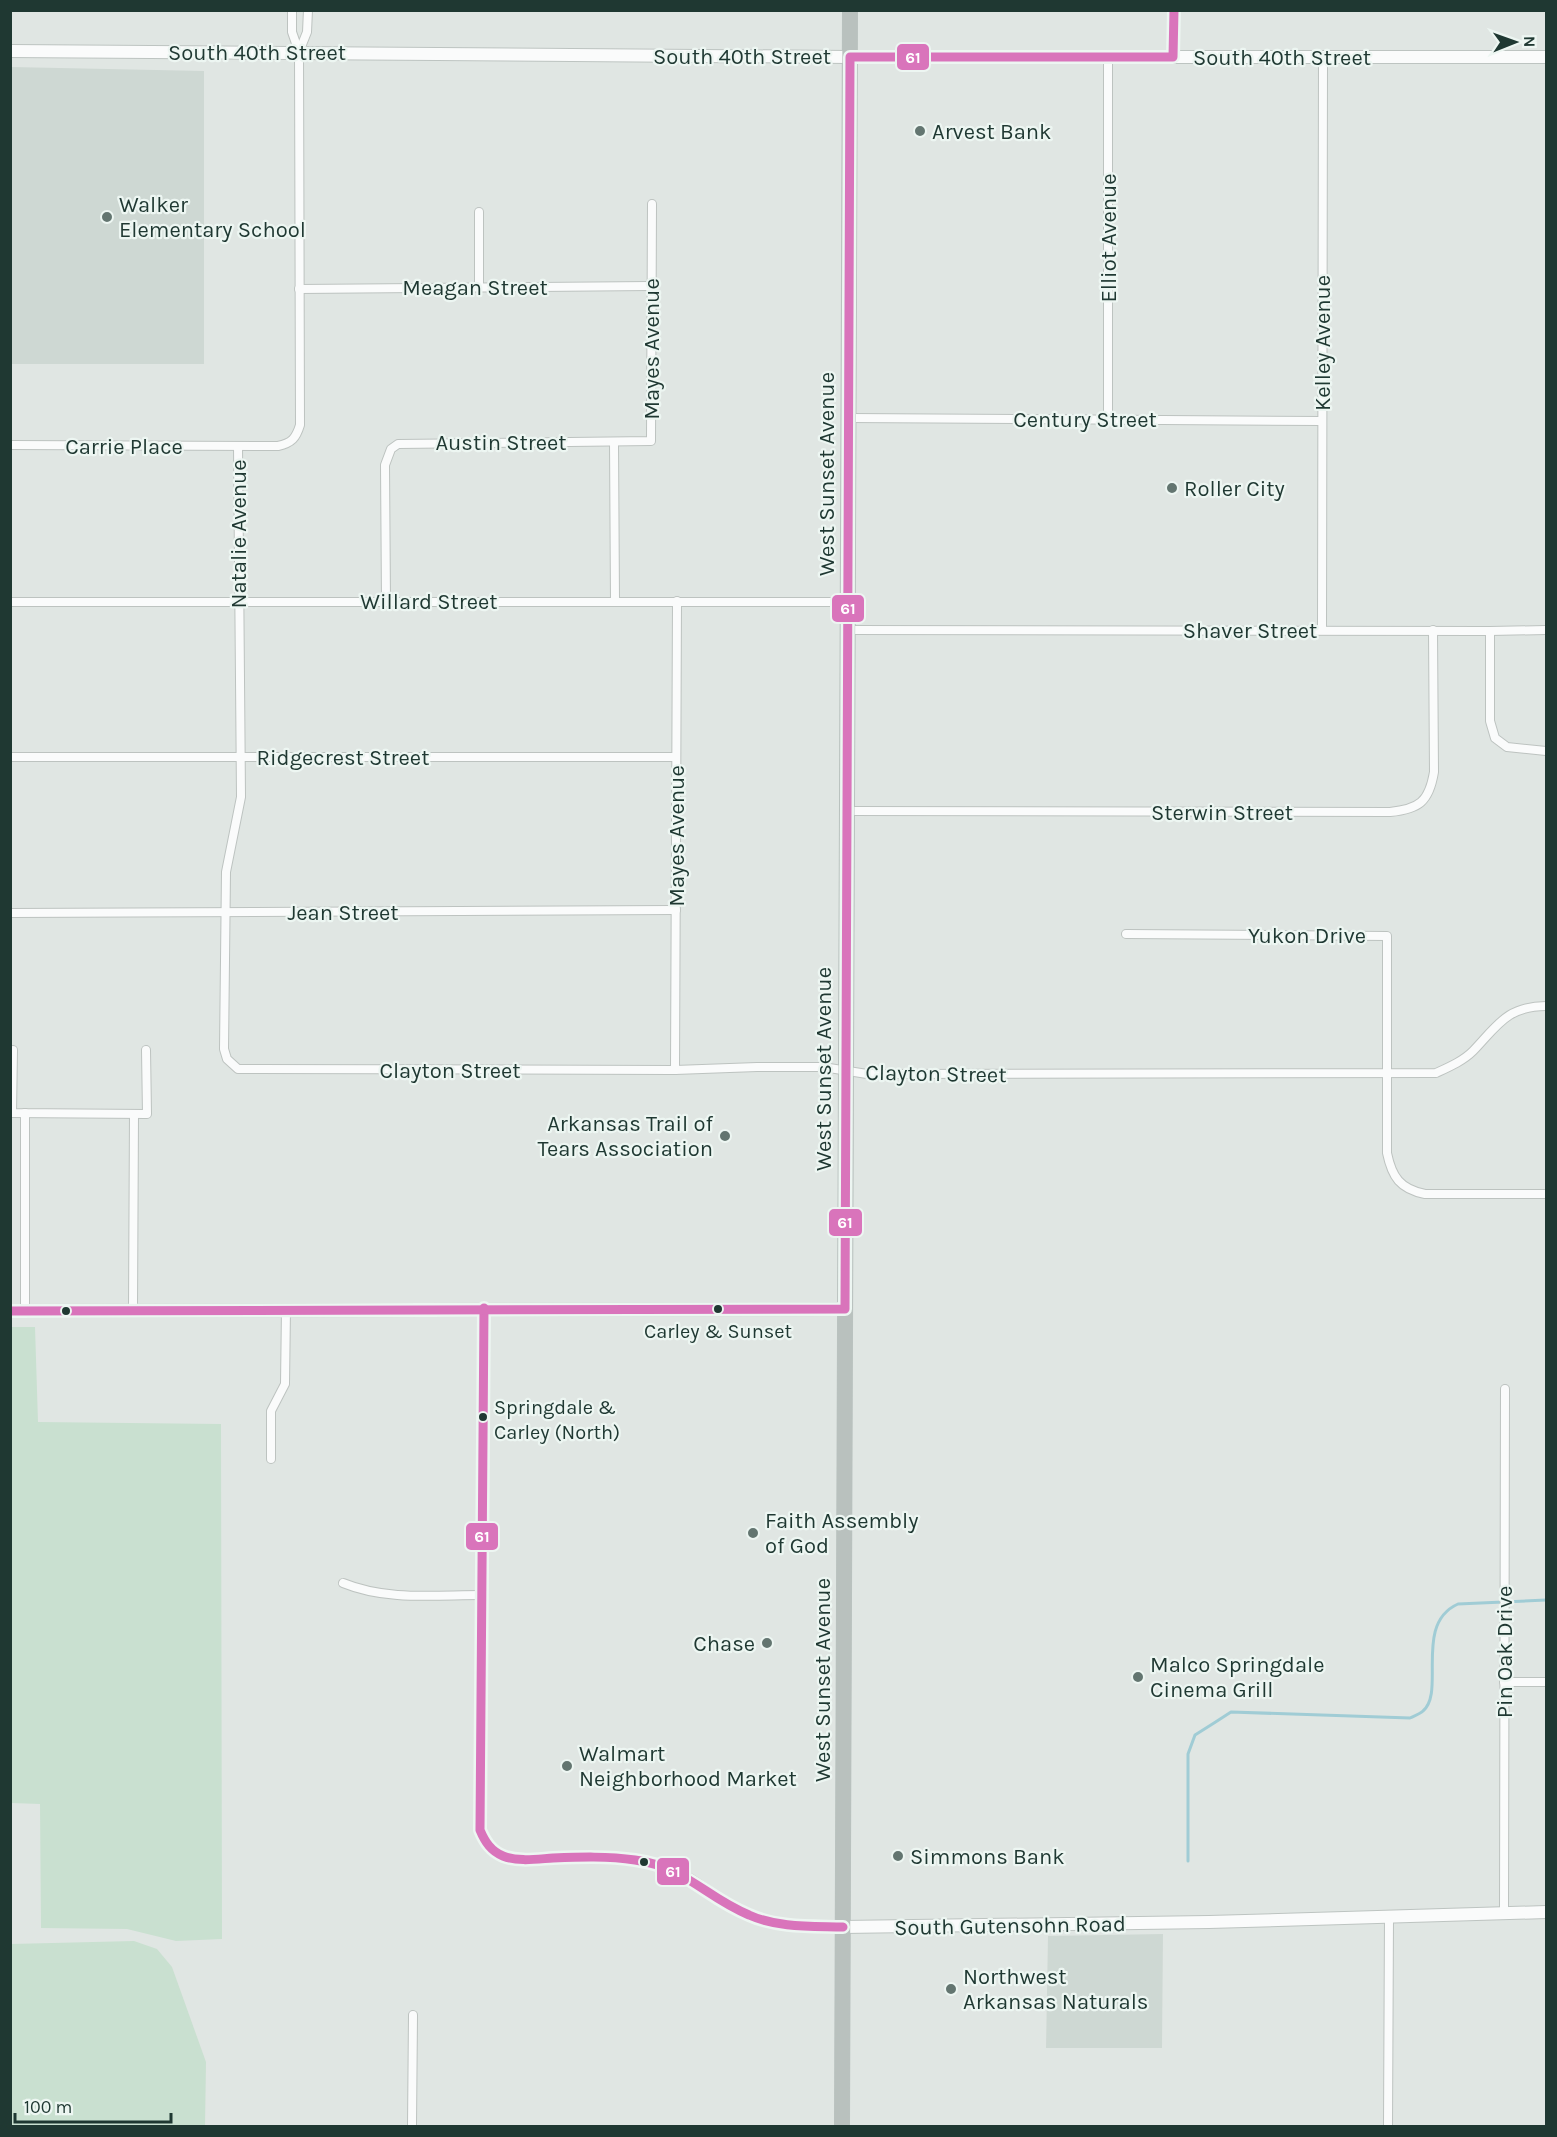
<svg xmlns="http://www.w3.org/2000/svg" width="1557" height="2137" font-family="Karla,sans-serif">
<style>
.built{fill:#ced8d3}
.green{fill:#c9e0d0}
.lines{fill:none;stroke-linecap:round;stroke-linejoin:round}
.stream{stroke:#a0ccd5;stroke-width:3}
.street-casing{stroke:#bdc3c0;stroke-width:10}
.secondary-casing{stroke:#bdc4c1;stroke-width:14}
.highway-casing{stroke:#bac3c0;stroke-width:16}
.street{stroke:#fafbfb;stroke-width:8}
.secondary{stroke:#fafbfb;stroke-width:12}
.highway{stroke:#b9c1be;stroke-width:15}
.bus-1-casing{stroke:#edf6f2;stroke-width:14}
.bus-1{stroke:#d974bb;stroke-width:9}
.poi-dot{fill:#637570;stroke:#edf6f2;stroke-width:2}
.bus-dot{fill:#1f3832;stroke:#edf6f2;stroke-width:2}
.labels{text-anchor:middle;stroke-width:4.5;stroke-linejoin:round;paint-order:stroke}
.bus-label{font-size:20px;fill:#1f3832;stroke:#edf6f2}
.street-label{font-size:22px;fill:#1f3832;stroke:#edf6f2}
.poi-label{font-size:22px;fill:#1f3832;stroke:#edf6f2;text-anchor:start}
.line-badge{stroke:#edf6f2;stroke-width:2}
.badge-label{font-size:16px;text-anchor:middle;font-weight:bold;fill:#fff}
</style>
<rect width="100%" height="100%" fill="#e0e6e3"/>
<g class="built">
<polygon points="11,67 204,71 204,364 11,364"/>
<polygon points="1163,1934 1162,2048 1046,2048 1048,1936"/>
</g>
<g class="green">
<polygon points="11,1327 35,1327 38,1422 221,1424 222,1939 176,1941 127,1929 41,1928 40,1804 11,1803"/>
<polygon points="134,1941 157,1949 172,1967 206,2062 205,2126 11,2126 11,1944"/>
</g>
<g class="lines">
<path class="stream" d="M 1188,1861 L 1188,1754 L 1195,1735 L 1214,1723 L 1231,1712 L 1410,1718 C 1414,1716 1420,1714 1423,1711 C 1446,1692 1413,1624 1458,1604 L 1546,1600"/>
<defs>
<g id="street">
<polyline points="299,52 307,32 308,10"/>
<polyline points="479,286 479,212"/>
<polyline points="299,289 651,286"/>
<polyline points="849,418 1322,421"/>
<polyline points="1108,420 1108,57"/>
<polyline points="614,442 615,601"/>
<path d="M 10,445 L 278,446 C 292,443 296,438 300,425 L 299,52 L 292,32 L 292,10"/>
<path d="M 238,446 L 241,797 L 226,872 L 224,1049 L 227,1059 L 238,1069 L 675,1070 L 757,1067 L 823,1067 L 867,1074 L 1436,1073 C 1449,1067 1463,1061 1473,1051 C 1497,1026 1507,1006 1546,1006"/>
<polyline points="386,601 385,465 391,449 398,444 651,441 652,204"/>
<polyline points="10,602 848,602"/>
<polyline points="848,630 1490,631 1490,721 1495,738 1507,747 1546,751"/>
<polyline points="1322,630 1323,57"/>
<polyline points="1490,631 1546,630"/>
<polyline points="10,757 676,757"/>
<path d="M 846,811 L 1390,812 C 1419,809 1429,802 1434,772 L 1433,630"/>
<polyline points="10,913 676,910"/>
<path d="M 1126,934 L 1387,936 L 1387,1153 C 1392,1177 1400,1189 1425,1194 L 1546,1194"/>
<polyline points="13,1050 12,1113 147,1114 146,1050"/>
<polyline points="675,1070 677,601"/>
<path d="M 484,1308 L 480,1830 C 486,1848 496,1856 514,1859 C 559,1859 618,1852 661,1865 C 690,1873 710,1894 736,1909 C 769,1928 806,1926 843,1927"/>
<polyline points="133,1310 134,1114"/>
<polyline points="25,1311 25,1113"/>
<polyline points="271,1459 271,1411 285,1384 286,1309"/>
<path d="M 343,1583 C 387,1601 435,1595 482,1595"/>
<polyline points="1504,1682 1546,1682"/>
<polyline points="1504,1914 1505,1389"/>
<polyline points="412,2126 413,2015"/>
<polyline points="1388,2126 1389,1917"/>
</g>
<g id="secondary">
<polyline points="10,51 850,57 1546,57"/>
<polyline points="10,1311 845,1309"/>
<polyline points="843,1927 1209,1922 1546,1912"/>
</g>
<polyline id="highway" points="842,2126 850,10"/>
</defs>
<use href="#street" class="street-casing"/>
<use href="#secondary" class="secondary-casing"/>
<use href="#highway" class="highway-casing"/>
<use href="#street" class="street"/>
<use href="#secondary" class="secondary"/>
<use href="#highway" class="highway"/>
<defs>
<g id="bus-1">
<path d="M 484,1308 L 480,1830 C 485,1842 491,1851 503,1856 C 518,1862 537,1859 553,1858 C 580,1857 608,1856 635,1860 C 686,1867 705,1897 749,1915 C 778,1928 812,1926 843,1927"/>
<polyline points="10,1311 845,1309 850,57 1173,57 1174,10"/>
</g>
</defs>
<use href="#bus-1" class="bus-1-casing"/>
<use href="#bus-1" class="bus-1"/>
</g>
<g class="poi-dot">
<circle cx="920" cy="131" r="6"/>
<circle cx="107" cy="217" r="6"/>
<circle cx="1172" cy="488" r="6"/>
<circle cx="725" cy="1136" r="6"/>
<circle cx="753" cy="1533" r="6"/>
<circle cx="767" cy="1643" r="6"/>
<circle cx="1138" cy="1677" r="6"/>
<circle cx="567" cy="1766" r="6"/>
<circle cx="898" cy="1856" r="6"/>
<circle cx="951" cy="1989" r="6"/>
</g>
<g class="bus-dot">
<circle cx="718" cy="1309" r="5"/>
<circle cx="66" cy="1311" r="5"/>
<circle cx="483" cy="1417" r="5"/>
<circle cx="644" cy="1862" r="5"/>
</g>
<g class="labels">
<g class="bus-label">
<text x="718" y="1338">Carley &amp; Sunset</text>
<text x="494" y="1414" text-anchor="start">Springdale &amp;<tspan x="494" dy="25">Carley (North)</tspan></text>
</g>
<g class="street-label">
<text x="257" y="60">South 40th Street</text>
<text x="742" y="64">South 40th Street</text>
<text x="1282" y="65">South 40th Street</text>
<text transform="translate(1108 238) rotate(-90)" y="8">Elliot Avenue</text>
<text x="475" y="295">Meagan Street</text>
<text transform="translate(1322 343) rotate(-90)" y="8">Kelley Avenue</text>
<text transform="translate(651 349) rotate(-90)" y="8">Mayes Avenue</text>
<text x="1085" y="427">Century Street</text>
<text x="501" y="450">Austin Street</text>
<text x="124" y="454">Carrie Place</text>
<text transform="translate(826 474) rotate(-90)" y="8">West Sunset Avenue</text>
<text transform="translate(238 534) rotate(-90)" y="8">Natalie Avenue</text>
<text x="429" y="609">Willard Street</text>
<text x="1250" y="638">Shaver Street</text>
<text x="343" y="765">Ridgecrest Street</text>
<text x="1222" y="820">Sterwin Street</text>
<text transform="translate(676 836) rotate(-90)" y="8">Mayes Avenue</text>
<text x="343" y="920">Jean Street</text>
<text x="1307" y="943">Yukon Drive</text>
<text transform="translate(823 1069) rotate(-90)" y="8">West Sunset Avenue</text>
<text x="450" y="1078">Clayton Street</text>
<text transform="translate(936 1073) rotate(1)" y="8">Clayton Street</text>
<text transform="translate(1504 1652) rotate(-90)" y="8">Pin Oak Drive</text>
<text transform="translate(822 1680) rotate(-90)" y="8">West Sunset Avenue</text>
<text transform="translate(1010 1925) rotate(-1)" y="8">South Gutensohn Road</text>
</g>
<g class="poi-label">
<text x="932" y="139">Arvest Bank</text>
<text x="119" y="212">Walker<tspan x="119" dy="25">Elementary School</tspan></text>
<text x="1184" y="496">Roller City</text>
<text x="713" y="1131" text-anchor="end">Arkansas Trail of<tspan x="713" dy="25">Tears Association</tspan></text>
<text x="765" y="1528">Faith Assembly<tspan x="765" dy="25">of God</tspan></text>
<text x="755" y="1651" text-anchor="end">Chase</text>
<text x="1150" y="1672">Malco Springdale<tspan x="1150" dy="25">Cinema Grill</tspan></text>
<text x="579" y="1761">Walmart<tspan x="579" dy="25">Neighborhood Market</tspan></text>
<text x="910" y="1864">Simmons Bank</text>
<text x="963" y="1984">Northwest<tspan x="963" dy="25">Arkansas Naturals</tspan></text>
</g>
</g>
<g class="line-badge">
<rect x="896" y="43" width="34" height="28" rx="6" fill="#d974bb"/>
<rect x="831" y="594" width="34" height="29" rx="6" fill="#d974bb"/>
<rect x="828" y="1208" width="35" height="29" rx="6" fill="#d974bb"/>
<rect x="465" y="1522" width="34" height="29" rx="6" fill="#d974bb"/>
<rect x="656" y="1857" width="34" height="29" rx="6" fill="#d974bb"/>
</g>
<g class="badge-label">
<text x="913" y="63">61</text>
<text x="848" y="614">61</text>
<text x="845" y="1228">61</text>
<text x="482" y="1542">61</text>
<text x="673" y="1877">61</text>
</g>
<rect width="1557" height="2137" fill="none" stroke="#1f3832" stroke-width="24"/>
<g transform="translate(1515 42) rotate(89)" stroke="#edf6f2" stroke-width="4.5" paint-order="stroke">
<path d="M0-4.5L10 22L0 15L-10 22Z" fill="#1f3832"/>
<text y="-9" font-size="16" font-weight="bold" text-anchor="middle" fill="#1f3832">N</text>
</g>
<path d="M15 2113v9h156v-9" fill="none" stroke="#1f3832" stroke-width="3"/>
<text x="24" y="2113" font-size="18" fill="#1f3832" stroke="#edf6f2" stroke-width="4.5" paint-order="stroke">100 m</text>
</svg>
